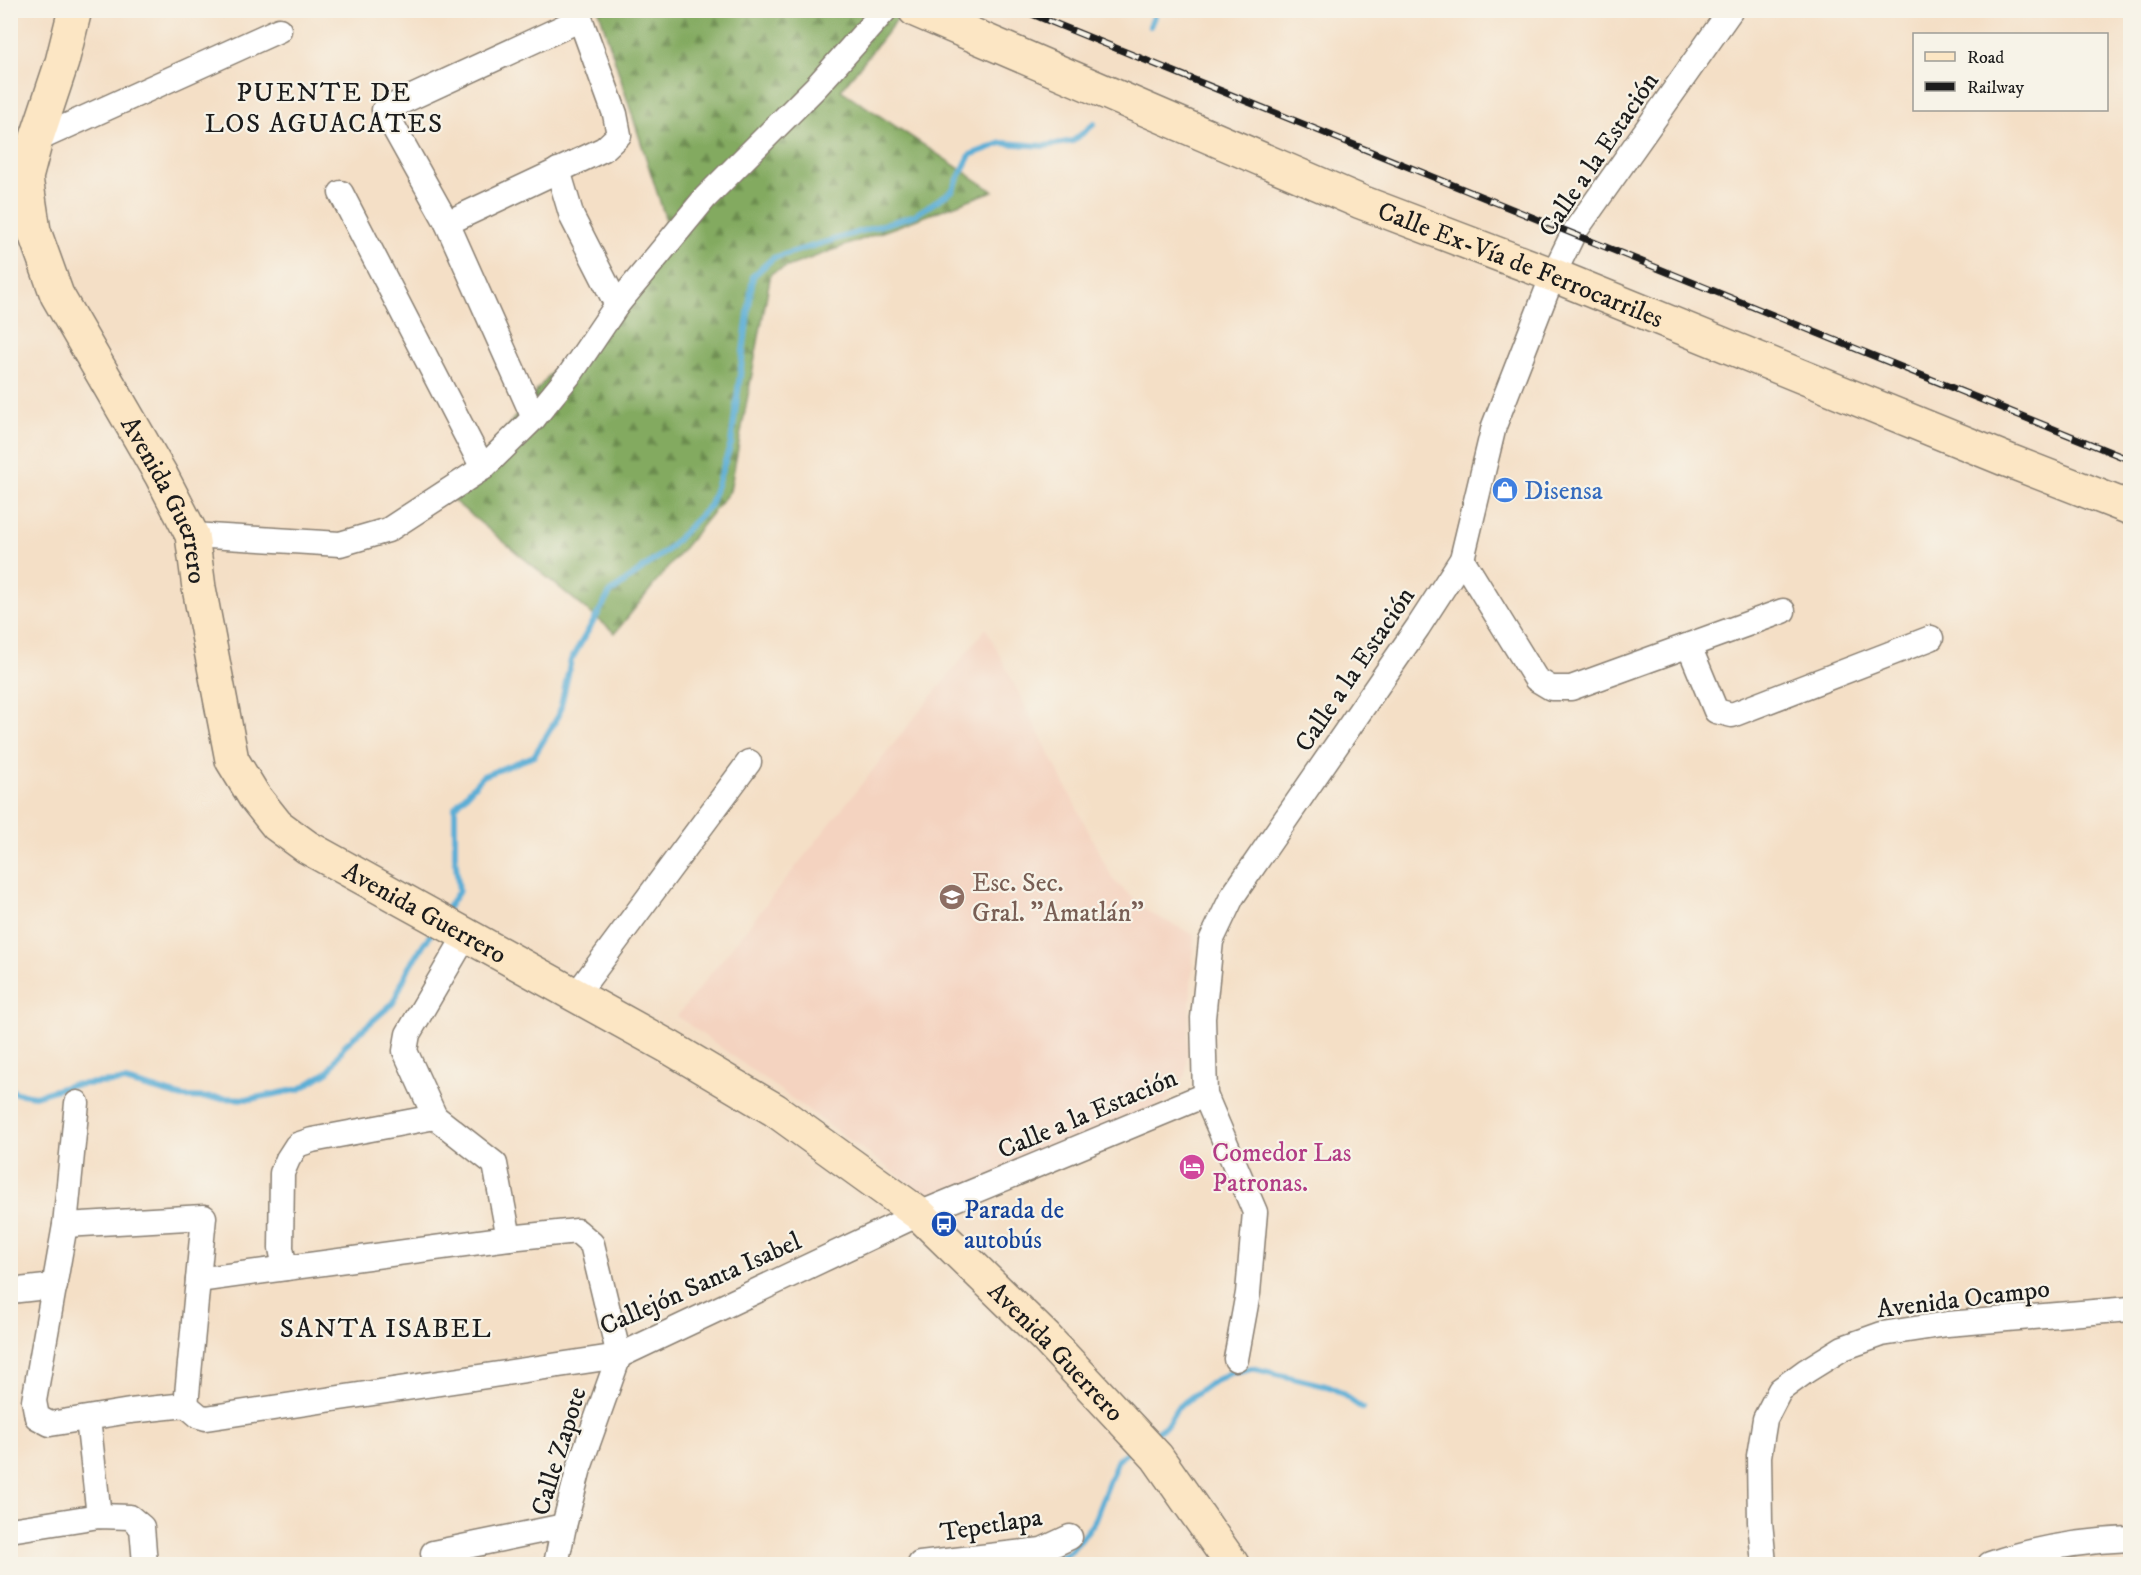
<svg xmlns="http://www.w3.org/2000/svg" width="2141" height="1575" font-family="'IM FELL DW Pica',serif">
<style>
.built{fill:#f4d3c0}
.forest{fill:url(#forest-firs);stroke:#50633e;stroke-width:1.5}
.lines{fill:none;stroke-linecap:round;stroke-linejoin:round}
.stream{stroke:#5aadd5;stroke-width:6}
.street-casing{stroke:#887e71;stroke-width:27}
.secondary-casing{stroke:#887e71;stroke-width:36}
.street{stroke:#fff;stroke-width:24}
.secondary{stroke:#fce6c4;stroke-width:33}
.rail-casing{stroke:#1c1c1c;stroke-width:7}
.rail{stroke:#f7f3e8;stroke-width:4.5;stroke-dasharray:14;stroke-linecap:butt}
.labels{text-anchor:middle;stroke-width:4.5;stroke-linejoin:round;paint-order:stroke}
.street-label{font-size:26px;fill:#1c1c1c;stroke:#f7f3e8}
.shop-label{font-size:26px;fill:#366cbe;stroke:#f7f3e8;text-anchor:start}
.education-label{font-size:26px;fill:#785e54;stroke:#f7f3e8;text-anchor:start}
.hotel-label{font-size:26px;fill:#b23c85;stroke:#f7f3e8;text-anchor:start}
.transit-label{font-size:26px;fill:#164399;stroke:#f7f3e8;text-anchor:start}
.neighbourhood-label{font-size:27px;letter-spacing:1.5px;fill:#1c1c1c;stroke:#f7f3e8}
</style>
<defs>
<pattern id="forest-firs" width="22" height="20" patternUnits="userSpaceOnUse" patternTransform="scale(1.5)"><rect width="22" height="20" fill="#83aa60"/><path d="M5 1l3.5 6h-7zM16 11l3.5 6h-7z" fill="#6a8a4e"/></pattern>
</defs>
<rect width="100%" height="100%" fill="#f7f3e8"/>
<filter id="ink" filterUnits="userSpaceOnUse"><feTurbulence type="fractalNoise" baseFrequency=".0167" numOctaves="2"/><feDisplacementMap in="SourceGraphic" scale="12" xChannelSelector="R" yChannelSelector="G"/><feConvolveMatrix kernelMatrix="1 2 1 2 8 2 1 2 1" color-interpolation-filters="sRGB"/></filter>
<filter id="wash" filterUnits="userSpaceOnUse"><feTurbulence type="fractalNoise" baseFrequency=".008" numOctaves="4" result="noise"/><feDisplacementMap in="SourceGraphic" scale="24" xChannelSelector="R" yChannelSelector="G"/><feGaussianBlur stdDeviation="1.35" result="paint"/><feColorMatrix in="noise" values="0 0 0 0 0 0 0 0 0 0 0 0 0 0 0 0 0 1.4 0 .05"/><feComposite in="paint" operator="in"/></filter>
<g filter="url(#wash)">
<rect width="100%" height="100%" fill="#f4dfc6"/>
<polygon class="built" points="986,628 1113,880 1150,913 1194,935 1186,1075 1164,1103 945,1196 929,1197 677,1016"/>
<polygon class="forest" points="599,11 904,11 841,90 993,191 771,273 730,491 615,633 449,497 669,230"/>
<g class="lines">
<g class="stream">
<polyline points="1150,26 1157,10"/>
<polyline points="445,912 459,891 455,856 455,807 483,776 534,756 559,715 571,660 610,593 666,551 710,505 731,444 753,276 773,258 915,215 952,191 970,155 1002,143 1045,146 1073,141 1094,124"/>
<polyline points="10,1088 16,1093 35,1096 71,1085 125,1081 183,1097 250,1099 300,1089 329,1071 345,1045 393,1003 410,965 435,928"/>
<polyline points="1152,1435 1167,1425 1177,1408 1209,1384 1230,1373 1252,1368 1334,1388 1362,1408"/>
<polyline points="1033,1564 1069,1553 1093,1524 1118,1459 1134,1448"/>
</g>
</g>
</g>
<g filter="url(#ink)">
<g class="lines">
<defs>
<g id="street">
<polyline points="36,140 279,30"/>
<polyline points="558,170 572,217 617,305"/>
<polyline points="341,193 483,468"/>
<polyline points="447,223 604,149 619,135 615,114 577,10"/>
<polyline points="534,418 447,223 384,110 579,20"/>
<polyline points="192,535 340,544 388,530 483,468 534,418 571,373 617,305 705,198 816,87 885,10"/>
<polyline points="1462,559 1536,679 1551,688 1571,688 1783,611"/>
<polyline points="1689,646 1716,711 1732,715 1931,638"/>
<polyline points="466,935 408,1034 405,1051 435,1117 495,1164 509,1238"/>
<polyline points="576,995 749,762"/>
<polyline points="77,1103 65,1225 34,1401 37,1417 50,1424 130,1411 186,1405 199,1416 206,1418 619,1356 919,1214 1205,1095"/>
<polyline points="65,1225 204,1217 186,1405"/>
<polyline points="285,1268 281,1248 282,1173 288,1159 297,1145 312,1140 435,1117"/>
<polyline points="198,1280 509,1238 577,1231 592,1244 619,1356 579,1468 564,1526 556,1564"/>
<polyline points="10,1291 55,1286"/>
<polyline points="1236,1359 1248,1293 1255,1212 1205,1095 1203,1018 1211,941 1232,897 1418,627 1462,559 1494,426 1553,275 1573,234 1731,10"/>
<polyline points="88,1419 99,1516"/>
<polyline points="10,1530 99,1516 130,1517 142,1527 145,1564"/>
<polyline points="433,1553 564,1526"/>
<polyline points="920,1564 1042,1550 1070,1537"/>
<polyline points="1764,1564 1760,1522 1759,1456 1765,1419 1780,1390 1806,1371 1843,1348 1882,1334 1947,1324 2130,1309"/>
<path d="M 1990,1564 C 2035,1548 2082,1541 2130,1539"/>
</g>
<g id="secondary">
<path id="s1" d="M 75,10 L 62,62 L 36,140 L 26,178 L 34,231 L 57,295 L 161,475 L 192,535 L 199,588 L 232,760 L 254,796 L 277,825 L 307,847 L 669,1047 L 775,1110 L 919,1214 L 1045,1337 L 1157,1457 L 1232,1564"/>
<path id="s2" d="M 915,10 L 1361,202 L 1553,275 L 2007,460 L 2130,508"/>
</g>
</defs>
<use href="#street" class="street-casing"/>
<use href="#secondary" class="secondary-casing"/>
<use href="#street" class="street"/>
<use href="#secondary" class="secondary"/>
<defs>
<polyline id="rail" points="1022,10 2130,460"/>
</defs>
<use href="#rail" class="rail-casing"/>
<use href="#rail" class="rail"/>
</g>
</g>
<defs>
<symbol id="shop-disc" viewBox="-11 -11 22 22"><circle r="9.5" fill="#3f7fe0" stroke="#f7f3e8"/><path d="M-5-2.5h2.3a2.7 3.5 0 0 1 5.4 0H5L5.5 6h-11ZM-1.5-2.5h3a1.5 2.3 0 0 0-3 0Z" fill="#fff"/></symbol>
<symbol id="school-disc" viewBox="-11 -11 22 22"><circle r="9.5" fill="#8d6e63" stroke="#f7f3e8"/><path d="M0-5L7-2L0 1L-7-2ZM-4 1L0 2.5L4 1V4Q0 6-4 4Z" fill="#fff"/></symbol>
<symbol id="hotel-disc" viewBox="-11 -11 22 22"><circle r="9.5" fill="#d1479c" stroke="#f7f3e8"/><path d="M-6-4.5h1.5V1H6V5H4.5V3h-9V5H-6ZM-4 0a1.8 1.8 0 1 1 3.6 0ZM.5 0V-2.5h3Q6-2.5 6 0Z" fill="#fff"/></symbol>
<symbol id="bus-disc" viewBox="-11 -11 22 22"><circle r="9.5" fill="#1a4fb4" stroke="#f7f3e8"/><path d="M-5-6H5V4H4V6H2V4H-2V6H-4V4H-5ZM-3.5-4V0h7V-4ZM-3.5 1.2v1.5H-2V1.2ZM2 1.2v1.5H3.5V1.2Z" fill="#fff"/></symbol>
</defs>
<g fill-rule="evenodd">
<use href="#shop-disc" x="1490" y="475" width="30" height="30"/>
<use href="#school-disc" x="937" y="882" width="30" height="30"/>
<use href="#hotel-disc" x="1177" y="1152" width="30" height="30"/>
<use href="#bus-disc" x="929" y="1209" width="30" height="30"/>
</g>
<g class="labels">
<g class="street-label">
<text transform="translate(1598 154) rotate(-56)" y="9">Calle a la Estación</text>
<text dy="9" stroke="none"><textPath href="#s2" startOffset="657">Calle Ex-Vía de Ferrocarriles</textPath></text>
<text dy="9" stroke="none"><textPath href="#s1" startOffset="530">Avenida Guerrero</textPath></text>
<text transform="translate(1354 669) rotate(-56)" y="9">Calle a la Estación</text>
<text dy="9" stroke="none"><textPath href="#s1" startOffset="1052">Avenida Guerrero</textPath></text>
<text transform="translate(1087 1113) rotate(-23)" y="9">Calle a la Estación</text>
<text transform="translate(700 1283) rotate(-24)" y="9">Callejón Santa Isabel</text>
<text transform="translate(1963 1298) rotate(-7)" y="9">Avenida Ocampo</text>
<text dy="9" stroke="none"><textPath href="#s1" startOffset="1826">Avenida Guerrero</textPath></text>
<text transform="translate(558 1451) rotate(-73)" y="9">Calle Zapote</text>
<text transform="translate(991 1524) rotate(-9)" y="9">Tepetlapa</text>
</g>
<g class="shop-label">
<text x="1524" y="499">Disensa</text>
</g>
<g class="education-label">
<text x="972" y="891">Esc. Sec.<tspan x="972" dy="30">Gral. "Amatlán"</tspan></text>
</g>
<g class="hotel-label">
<text x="1212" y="1161">Comedor Las<tspan x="1212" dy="30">Patronas.</tspan></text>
</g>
<g class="transit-label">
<text x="964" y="1218">Parada de<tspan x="964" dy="30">autobús</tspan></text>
</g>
<g class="neighbourhood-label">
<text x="324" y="101">PUENTE DE<tspan x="324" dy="31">LOS AGUACATES</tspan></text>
<text x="386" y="1337">SANTA ISABEL</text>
</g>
</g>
<rect width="2141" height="1575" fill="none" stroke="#f7f3e8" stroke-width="36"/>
<rect x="1913" y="33" width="195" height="78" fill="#f7f3e8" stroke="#9f9d96" stroke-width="1.5"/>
<rect x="1925" y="52" width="30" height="9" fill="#fce6c4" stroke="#9f9d96" stroke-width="1.5"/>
<text x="1967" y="63" font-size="18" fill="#1c1c1c">Road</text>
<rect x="1925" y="82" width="30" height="9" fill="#1c1c1c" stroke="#9f9d96" stroke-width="1.5"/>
<text x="1967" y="93" font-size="18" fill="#1c1c1c">Railway</text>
</svg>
